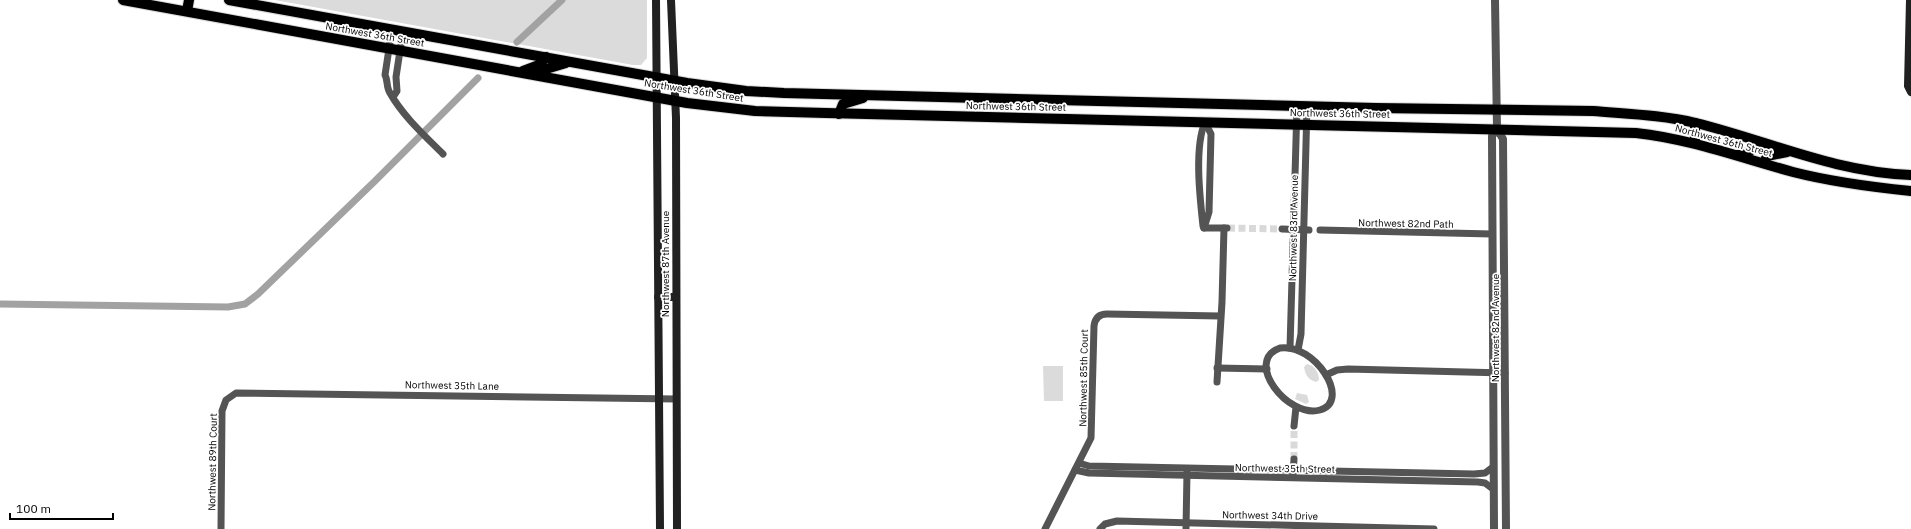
<svg xmlns="http://www.w3.org/2000/svg" width="1911" height="529" font-family="'IBM Plex Sans',sans-serif">
<style>
.green{fill:#dbdbdb}
.lines{fill:none;stroke-linecap:round;stroke-linejoin:round}
.canal{stroke:#a2a2a2;stroke-width:7}
.minor-tunnel{stroke:#d9d9d9;stroke-width:7;stroke-dasharray:7 3.5;stroke-linecap:butt}
.primary-casing{stroke:#dbdbdb;stroke-width:12}
.minor{stroke:#545454;stroke-width:7}
.tertiary{stroke:#545454;stroke-width:8}
.secondary{stroke:#212121;stroke-width:8}
.primary{stroke:#000;stroke-width:10}
.labels{text-anchor:middle;stroke-width:3.5;stroke-linejoin:round;paint-order:stroke}
.street-label{font-size:10px;fill:#000;stroke:#fff}
</style>
<rect width="100%" height="100%" fill="#fff"/>
<g class="green">
<polygon points="275,0 647,0 647,58 641,65 633,65"/>
<path d="M 1307,364 C 1314,365 1319,372 1319,380 L 1316,382 C 1308,380 1305,374 1304,367 Z"/>
<polygon points="1043,366 1063,366 1063,401 1044,401"/>
<polygon points="1297,393 1307,395 1309,402 1306,404 1295,399"/>
</g>
<g class="lines">
<g class="canal">
<polyline points="517,42 562,0"/>
<polyline points="0,304 228,307 245,304 258,294 375,181 478,78"/>
</g>
<g class="minor-tunnel">
<polyline points="1228,228 1282,229"/>
<polyline points="1294,459 1294,426"/>
</g>
<defs>
<g id="primary">
<path d="M 123,0 L 687,103 L 755,111 L 826,113 L 1636,133 C 1691,139 1741,158 1793,172 C 1832,182 1871,187 1911,191"/>
<path d="M 229,0 L 687,83 L 746,91 L 784,93 L 1376,108 L 1593,111 C 1628,114 1662,115 1696,123 C 1769,141 1834,172 1911,175"/>
<polyline points="187,11 189,0"/>
<polyline points="523,71 539,65 546,57"/>
<polyline points="539,75 546,69 566,63"/>
<polyline points="839,114 843,104 863,98"/>
<polyline points="1695,143 1695,123"/>
<path d="M 1737,155 C 1747,153 1753,152 1757,141"/>
<polyline points="1764,163 1767,156 1787,152"/>
</g>
</defs>
<use href="#primary" class="primary-casing"/>
<g class="minor">
<path d="M 392,29 L 385,75 C 388,80 386,87 390,93 C 403,116 424,135 443,154"/>
<polyline points="393,97 397,91 396,77 403,31"/>
<path d="M 1203,226 C 1200,198 1194,148 1205,122"/>
<polyline points="1204,228 1209,212 1211,134 1205,122"/>
<polyline points="1204,228 1227,228"/>
<polyline points="1282,229 1309,230"/>
<polyline points="1320,230 1492,234"/>
<path d="M 1280,348 C 1315,343 1352,401 1320,410 C 1288,419 1243,361 1280,348 Z"/>
<polyline points="1290,348 1297,106"/>
<polyline points="1298,350 1301,334 1307,106"/>
<polyline points="1217,368 1267,369"/>
<polyline points="1326,375 1337,370 1348,369 1505,373"/>
<polyline points="1217,382 1222,302 1224,228"/>
<polyline points="1294,426 1296,407"/>
<polyline points="1079,463 1089,466 1474,474 1485,473 1493,467"/>
<polyline points="1075,470 1089,473 1478,482 1485,483 1493,489"/>
<polyline points="1293,474 1294,459"/>
<polyline points="221,529 222,411 226,400 236,393 676,399"/>
<path d="M 1045,529 L 1091,438 L 1094,326 C 1095,318 1099,314 1107,314 L 1220,316"/>
<polyline points="1100,529 1105,524 1117,521 1434,529"/>
<polyline points="1186,529 1187,472"/>
</g>
<g class="tertiary">
<polyline points="1495,0 1497,129 1503,139 1506,529"/>
<polyline points="1494,529 1492,136 1497,129"/>
</g>
<g class="secondary">
<polyline points="656,0 660,529"/>
<polyline points="671,0 676,118 677,529"/>
<polyline points="1910,0 1908,86 1911,92"/>
<polyline points="658,297 675,297"/>
</g>
<use href="#primary" class="primary"/>
</g>
<g class="labels">
<g class="street-label">
<text transform="translate(375 34) rotate(10)" y="4">Northwest 36th Street</text>
<text transform="translate(694 90) rotate(9)" y="4">Northwest 36th Street</text>
<text transform="translate(1016 106) rotate(1)" y="4">Northwest 36th Street</text>
<text transform="translate(1340 113) rotate(1)" y="4">Northwest 36th Street</text>
<text transform="translate(1724 140) rotate(15)" y="4">Northwest 36th Street</text>
<text transform="translate(1406 223) rotate(1)" y="4">Northwest 82nd Path</text>
<text transform="translate(1293 228) rotate(-89)" y="4">Northwest 83rd Avenue</text>
<text transform="translate(665 264) rotate(-90)" y="4">Northwest 87th Avenue</text>
<text transform="translate(1495 328) rotate(-90)" y="4">Northwest 82nd Avenue</text>
<text transform="translate(1083 378) rotate(-89)" y="4">Northwest 85th Court</text>
<text transform="translate(452 385) rotate(1)" y="4">Northwest 35th Lane</text>
<text transform="translate(212 462) rotate(-89)" y="4">Northwest 89th Court</text>
<text transform="translate(1285 468) rotate(1)" y="4">Northwest 35th Street</text>
<text transform="translate(1270 515) rotate(1)" y="4">Northwest 34th Drive</text>
</g>
</g>
<path d="M10 513v6h103v-6" fill="none" stroke="#000000" stroke-width="2"/>
<text x="16" y="513" font-size="12" fill="#000000" stroke="#ffffff" stroke-width="3" paint-order="stroke">100 m</text>
</svg>
